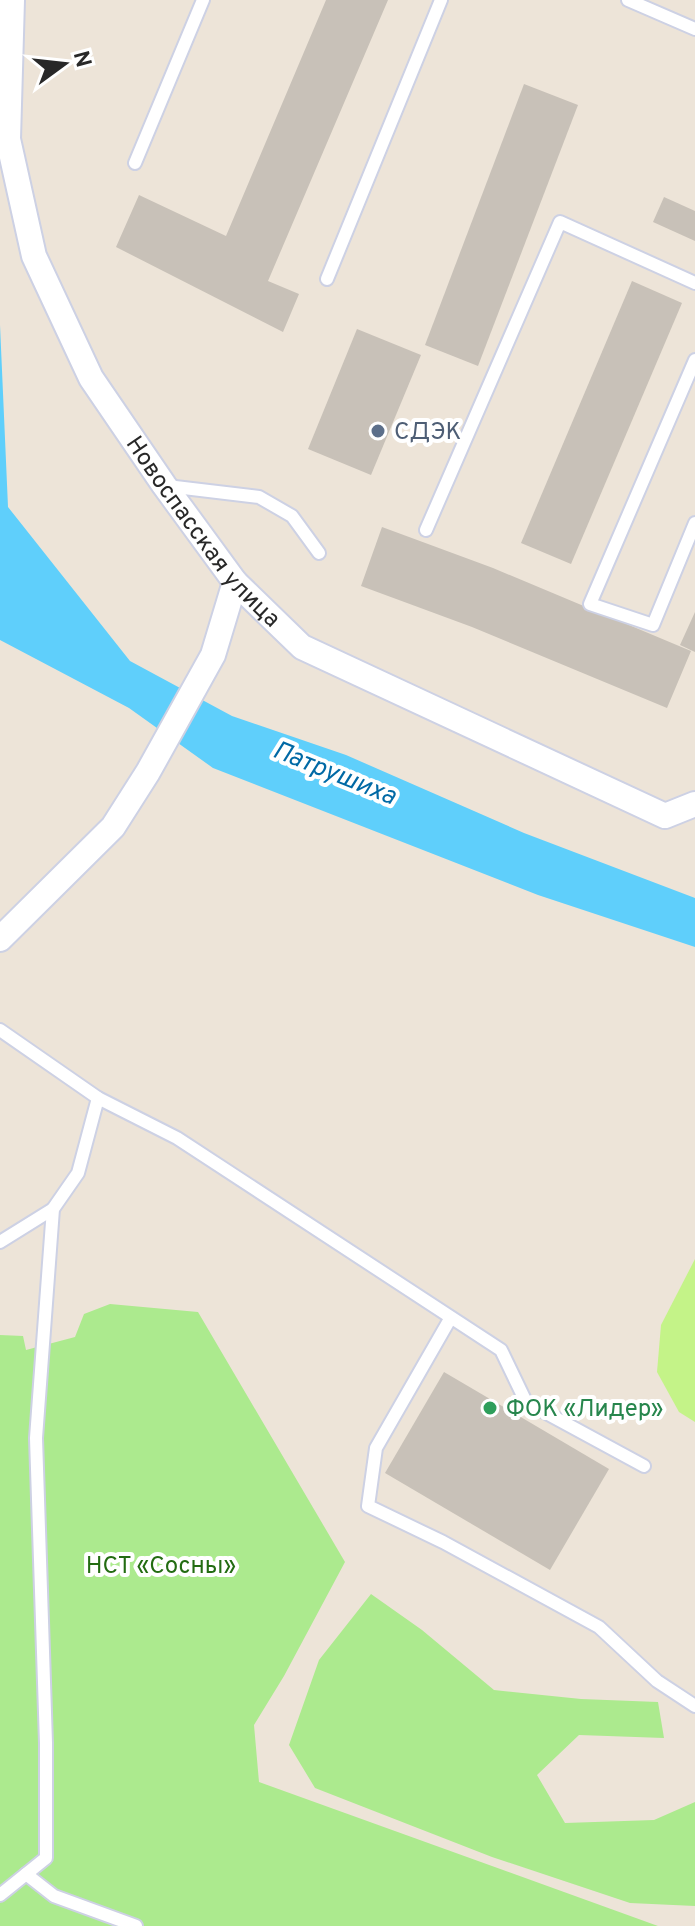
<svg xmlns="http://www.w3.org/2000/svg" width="695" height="1926" font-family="Overpass,sans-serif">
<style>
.green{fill:#acea8e}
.pitch{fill:#c4f388}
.water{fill:#5fcffb}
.building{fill:#c8c1b8}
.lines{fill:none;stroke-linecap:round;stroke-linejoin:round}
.service-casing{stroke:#cdd1e4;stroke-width:16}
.minor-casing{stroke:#cdd1e4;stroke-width:28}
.service{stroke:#fff;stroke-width:12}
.minor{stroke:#fff;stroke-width:24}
.service-dot{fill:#5c6f8a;stroke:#fff;stroke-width:3}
.leisure-dot{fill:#2e9e5b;stroke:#fff;stroke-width:3}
.labels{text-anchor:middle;stroke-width:8;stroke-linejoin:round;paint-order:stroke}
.service-label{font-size:24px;fill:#4e5e75;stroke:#fff;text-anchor:start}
.street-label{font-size:24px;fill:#282828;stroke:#fff}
.leisure-label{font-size:24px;fill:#27864d;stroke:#fff;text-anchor:start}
.park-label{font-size:24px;fill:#236c12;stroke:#fff}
.water-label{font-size:26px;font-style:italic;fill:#0069a5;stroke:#fff}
</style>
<rect width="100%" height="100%" fill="#ede4d8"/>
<g class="green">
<polygon points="110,1304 198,1312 345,1562 284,1676 254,1725 259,1782 658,1926 0,1926 0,1335 23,1336 26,1350 75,1337 84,1314"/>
<polygon points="371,1594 422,1630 494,1690 581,1699 658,1702 664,1738 579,1735 537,1775 565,1823 654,1820 695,1802 695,1906 630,1903 492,1857 315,1788 289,1745 319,1660"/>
</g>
<polygon class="pitch" points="695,1259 695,1422 679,1412 657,1372 661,1325"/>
<polygon class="water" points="0,325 8,507 130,661 232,716 346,755 524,833 695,898 695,947 538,895 213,768 129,708 0,640"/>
<g class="building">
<polygon points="326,0 388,0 268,281 299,294 283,332 116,247 139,195 226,236"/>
<polygon points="524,84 578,105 478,366 425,345"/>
<polygon points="664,197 695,211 695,241 653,222"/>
<polygon points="632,281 682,303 571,564 521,543"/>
<polygon points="357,329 421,355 371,475 308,449"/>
<polygon points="382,527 493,568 691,651 667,708 472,627 361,586"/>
<polygon points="695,612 695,652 680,645"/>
<polygon points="444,1372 609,1469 550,1570 385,1473"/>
</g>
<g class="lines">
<defs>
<g id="service">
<polyline points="628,0 695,29"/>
<polyline points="135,163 203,0"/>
<polyline points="327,279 441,0"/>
<polyline points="695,360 590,604 653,625 695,523"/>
<polyline points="167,486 259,497 292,516 319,553"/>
<polyline points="426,530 560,222 695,283"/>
<polyline points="0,1030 98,1098 177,1138 501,1350 526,1402 644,1466"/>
<polyline points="0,1242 53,1209"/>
<polyline points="450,1319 376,1448 368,1506 443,1542 599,1627 657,1681 695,1706"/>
<polyline points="26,1874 54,1896 136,1926"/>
<polyline points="0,1895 46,1858 46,1743 36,1438 53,1209 78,1173 98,1098"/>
</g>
<g id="minor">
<path id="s1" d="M 12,0 L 8,139 L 34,256 L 91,378 L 164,485 L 235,582 L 302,647 L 665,816 L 695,804"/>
<polyline points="0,939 113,827 148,772 213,655 235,582"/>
</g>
</defs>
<use href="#service" class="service-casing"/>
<use href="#minor" class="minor-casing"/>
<use href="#service" class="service"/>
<use href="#minor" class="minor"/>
</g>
<circle class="service-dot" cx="378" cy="431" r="8"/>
<circle class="leisure-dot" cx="490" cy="1408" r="8"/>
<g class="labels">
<g class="service-label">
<text x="394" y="439">СДЭК</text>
</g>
<g class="street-label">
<text dy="8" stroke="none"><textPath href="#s1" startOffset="584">Новоспасская улица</textPath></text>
</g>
<g class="leisure-label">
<text x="506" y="1416">ФОК «Лидер»</text>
</g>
<g class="park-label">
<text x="161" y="1573">НСТ «Сосны»</text>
</g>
<g class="water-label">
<text transform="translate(335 772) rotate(22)" y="9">Патрушиха</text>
</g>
</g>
<g transform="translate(64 64) rotate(75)" stroke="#ffffff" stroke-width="6" paint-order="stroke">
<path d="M0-6L14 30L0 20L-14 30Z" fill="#282828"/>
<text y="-12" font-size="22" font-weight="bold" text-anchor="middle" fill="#282828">N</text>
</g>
</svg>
